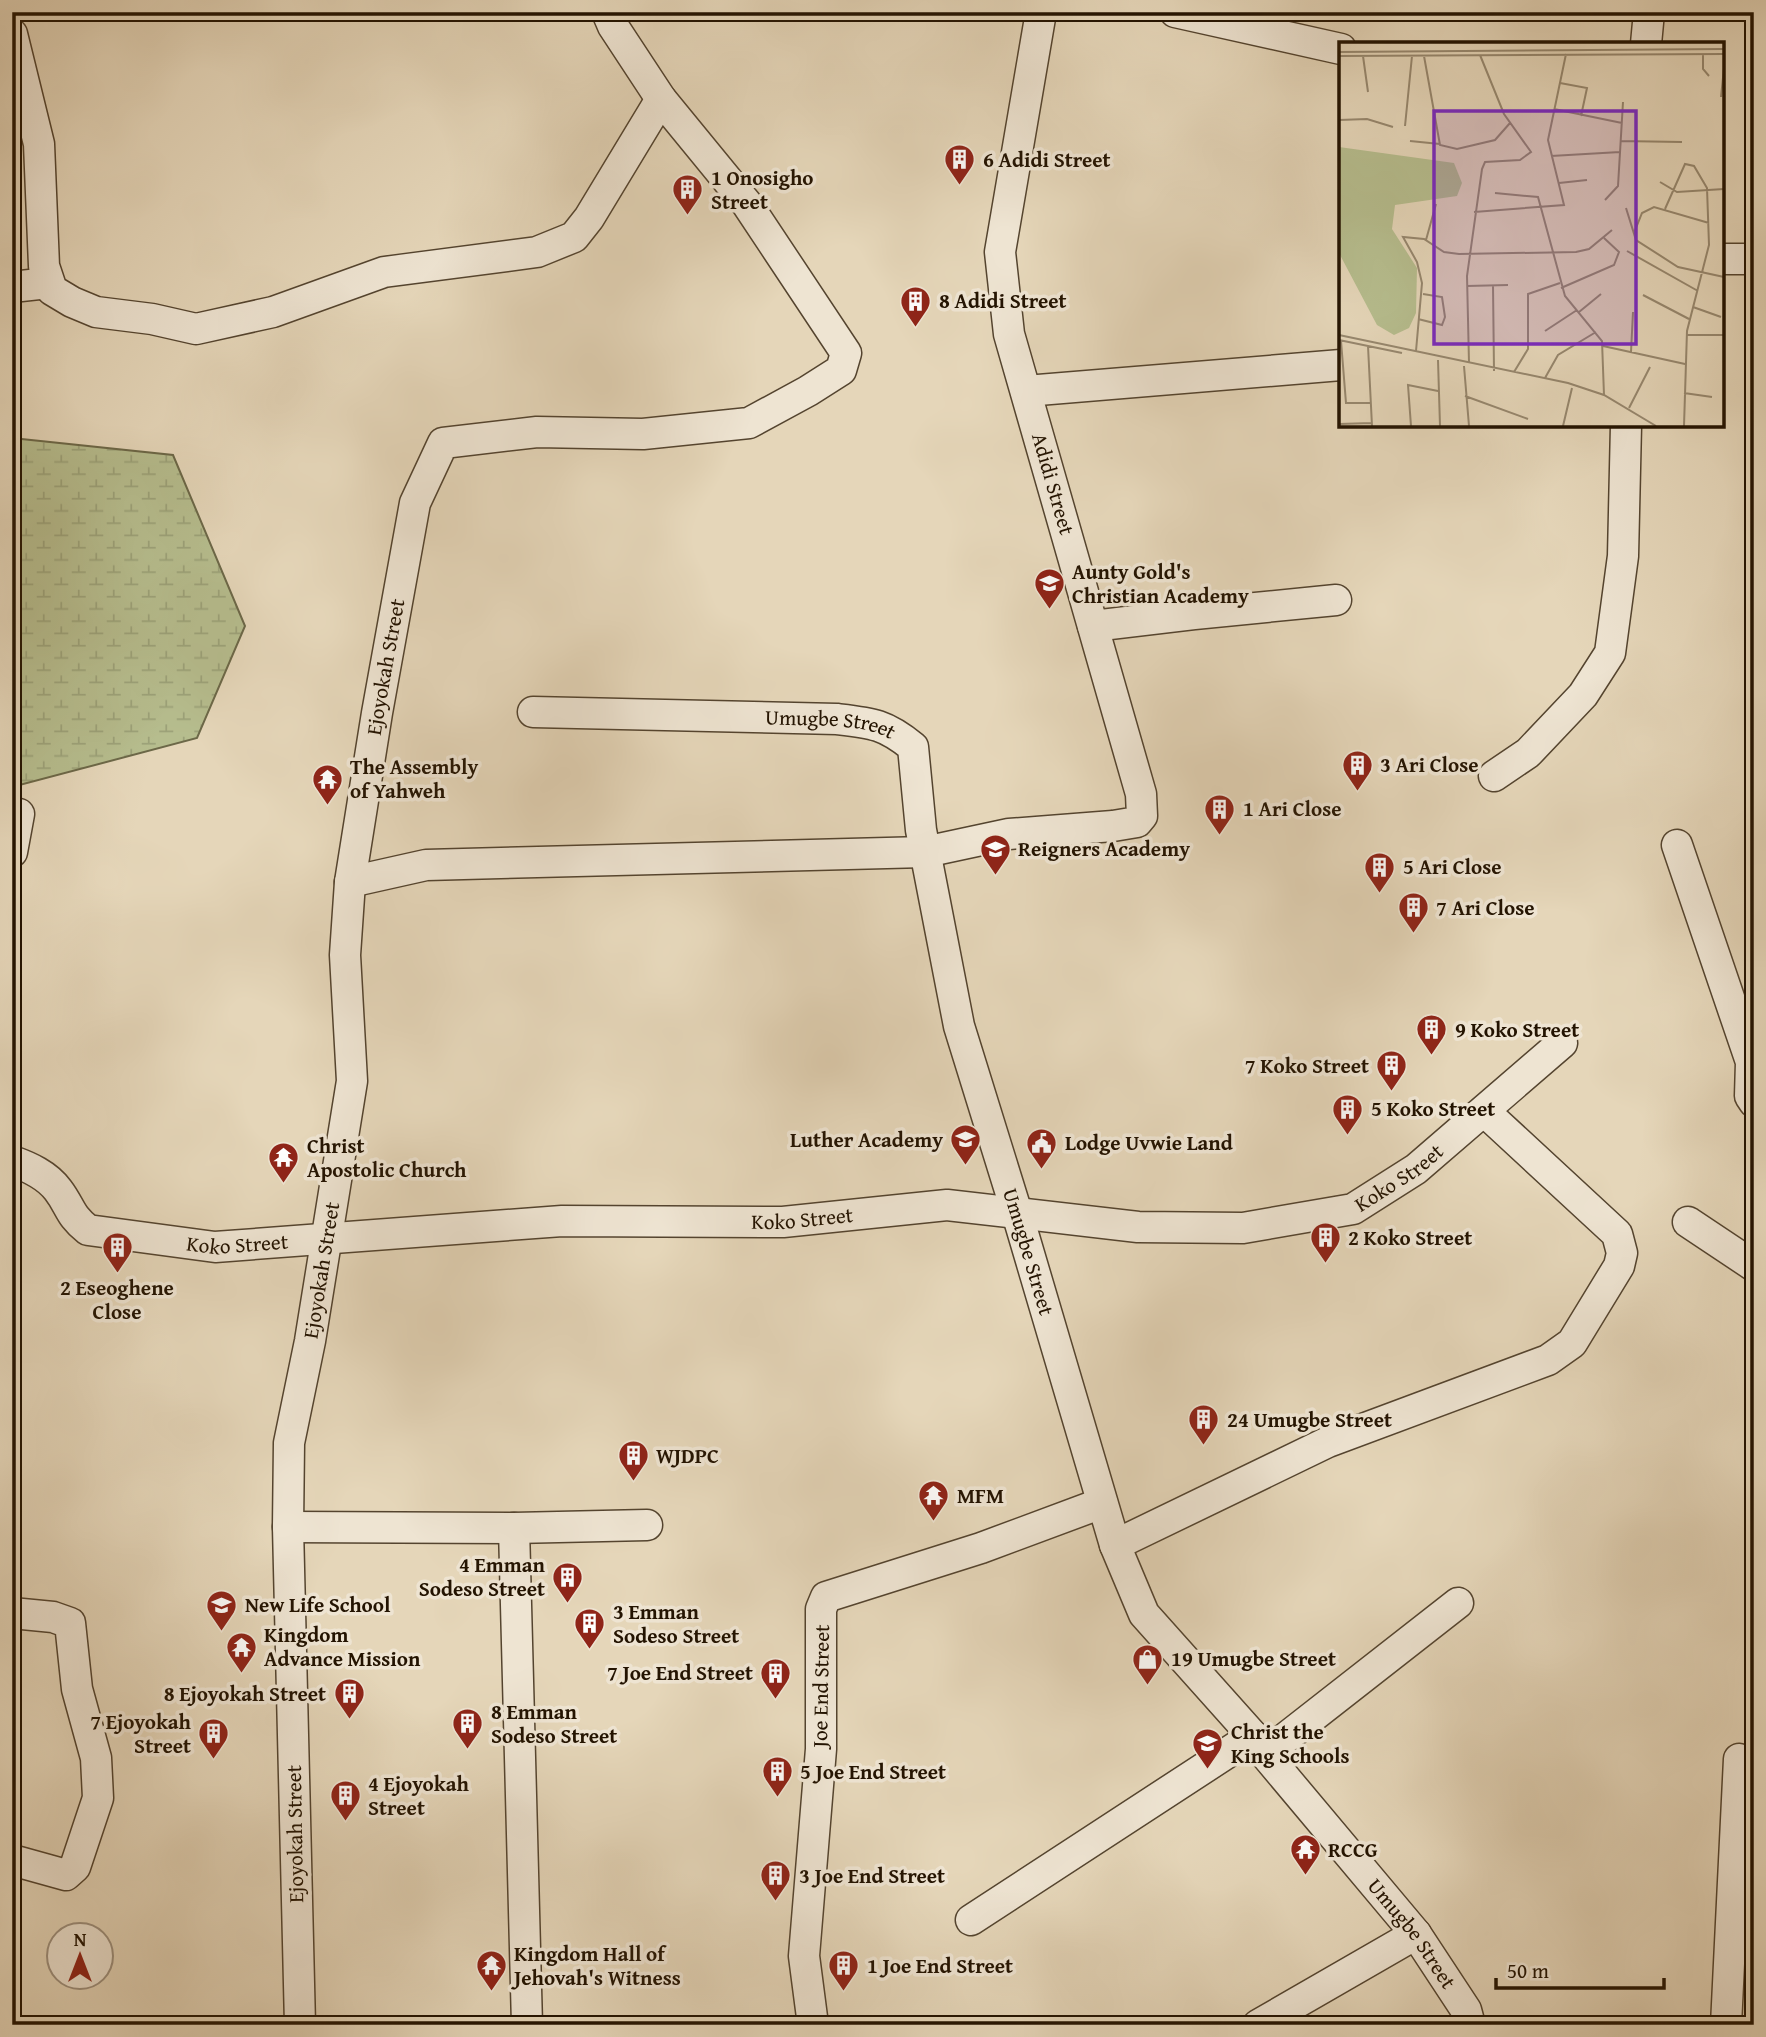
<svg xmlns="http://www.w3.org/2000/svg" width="1766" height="2037" font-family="'Gentium Book Plus',serif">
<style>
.wetland{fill:url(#wetland-marsh);stroke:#6c6848;stroke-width:2}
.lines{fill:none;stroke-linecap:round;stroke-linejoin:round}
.minor-casing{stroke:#54442f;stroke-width:33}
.minor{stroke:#eee4d2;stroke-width:30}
.labels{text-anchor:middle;stroke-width:7;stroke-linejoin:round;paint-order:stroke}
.poi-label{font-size:21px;font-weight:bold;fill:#231301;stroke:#eee4d2;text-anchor:start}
.street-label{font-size:21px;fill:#231301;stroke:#eee4d2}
.inset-road{fill:none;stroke:#97886f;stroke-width:2}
.view{fill:#7b2cbf;fill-opacity:0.15;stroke:#7b2cbf;stroke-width:3.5}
.inset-edge{fill:none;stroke:#231301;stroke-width:3.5}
</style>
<defs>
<pattern id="wetland-marsh" width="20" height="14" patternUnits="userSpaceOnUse" patternTransform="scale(1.75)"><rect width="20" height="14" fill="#b6bd8e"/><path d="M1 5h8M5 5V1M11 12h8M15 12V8" fill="none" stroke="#9ca279"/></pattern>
</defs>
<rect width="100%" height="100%" fill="#e5d6b9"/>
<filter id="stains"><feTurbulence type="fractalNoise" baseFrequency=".00286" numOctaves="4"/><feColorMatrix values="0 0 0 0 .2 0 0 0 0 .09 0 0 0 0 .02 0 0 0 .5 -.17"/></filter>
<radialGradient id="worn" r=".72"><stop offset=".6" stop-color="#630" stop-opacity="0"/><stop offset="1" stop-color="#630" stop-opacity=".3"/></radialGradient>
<polygon class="wetland" points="12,438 173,455 245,626 197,738 12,787"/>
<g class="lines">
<defs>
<g id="minor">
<polyline points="1175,12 1341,49"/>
<polyline points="12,34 39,144 44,266 52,290 72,302 96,312 152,319 196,329 273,312 384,272 537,252 574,237 589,218 661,99"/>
<polyline points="1646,44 1649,12"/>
<polyline points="1722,259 1754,259"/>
<polyline points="12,287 48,283"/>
<polyline points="1026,391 1341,365"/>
<polyline points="1093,626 1194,614 1336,600"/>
<path id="s1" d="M 533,712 L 837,719 C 872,723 885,724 913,747 L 921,830 L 959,1026 L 1017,1213 L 1115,1545 L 1144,1614 L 1253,1736 L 1265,1754 L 1416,1934 L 1466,2010 L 1470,2025"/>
<polyline points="1494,776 1528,753 1583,695 1610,653 1623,556 1626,425"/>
<polyline points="1677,845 1751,1062 1750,1096 1754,1102"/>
<polyline points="12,852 19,814"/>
<polyline points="350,882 426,865 925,852 1009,834 1113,826 1137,822 1142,816 1141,794 1009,334 1000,252 1041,12"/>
<path id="s2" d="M 12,1161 C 29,1167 47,1175 58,1190 C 71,1207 69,1215 88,1230 L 215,1247 L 562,1221 L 783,1222 L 947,1205 L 1138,1227 L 1243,1228 L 1353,1209 L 1416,1169 L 1562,1043"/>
<polyline points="1688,1222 1754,1266"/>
<polyline points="288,1527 514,1528 647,1525"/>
<polyline points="514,1528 527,2025"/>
<polyline points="1115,1545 1328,1442 1548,1360 1572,1343 1619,1266 1622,1253 1617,1234 1484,1111"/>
<polyline points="12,1613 53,1617 70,1623 77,1689 96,1758 98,1798 75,1867 66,1875 12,1860"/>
<polyline points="1265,1754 1458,1603"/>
<polyline points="971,1920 1253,1736"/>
<path id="s3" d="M 300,2025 L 288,1527 L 289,1443 L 310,1341 L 352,1081 L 345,955 L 350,882 L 377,713 L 415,503 L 443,443 L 537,432 L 643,434 L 749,423 L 808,391 L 841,370 L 846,353 L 747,204 L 661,99 L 613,26 L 607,12"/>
<polyline points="813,2025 804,1956 821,1749 821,1609 826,1597 981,1548 1102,1503"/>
<polyline points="1258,2025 1416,1934"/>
<polyline points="1726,2025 1739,1759"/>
</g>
</defs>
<use href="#minor" class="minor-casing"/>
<use href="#minor" class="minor"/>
</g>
<defs>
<symbol id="building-pin" viewBox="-11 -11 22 30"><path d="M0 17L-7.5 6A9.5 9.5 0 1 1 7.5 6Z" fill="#8f2418" stroke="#eee4d2"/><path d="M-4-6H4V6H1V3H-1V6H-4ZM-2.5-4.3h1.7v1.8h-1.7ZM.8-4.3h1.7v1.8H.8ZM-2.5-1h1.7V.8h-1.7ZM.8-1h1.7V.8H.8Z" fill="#fff"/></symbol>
<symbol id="school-pin" viewBox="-11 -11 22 30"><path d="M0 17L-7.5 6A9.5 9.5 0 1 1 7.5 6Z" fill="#8f2418" stroke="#eee4d2"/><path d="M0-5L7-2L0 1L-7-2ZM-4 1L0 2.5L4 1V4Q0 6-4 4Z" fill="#fff"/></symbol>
<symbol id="temple-pin" viewBox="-11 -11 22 30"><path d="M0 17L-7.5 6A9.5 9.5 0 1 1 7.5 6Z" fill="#8f2418" stroke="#eee4d2"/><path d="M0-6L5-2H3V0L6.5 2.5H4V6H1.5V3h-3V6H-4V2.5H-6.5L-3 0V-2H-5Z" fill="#fff"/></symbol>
<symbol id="civic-pin" viewBox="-11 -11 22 30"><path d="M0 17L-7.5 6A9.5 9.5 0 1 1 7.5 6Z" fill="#8f2418" stroke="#eee4d2"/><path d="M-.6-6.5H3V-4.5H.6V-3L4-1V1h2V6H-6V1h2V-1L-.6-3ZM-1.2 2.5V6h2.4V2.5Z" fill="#fff"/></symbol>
<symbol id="shop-pin" viewBox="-11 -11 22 30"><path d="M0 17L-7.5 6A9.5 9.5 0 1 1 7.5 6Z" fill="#8f2418" stroke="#eee4d2"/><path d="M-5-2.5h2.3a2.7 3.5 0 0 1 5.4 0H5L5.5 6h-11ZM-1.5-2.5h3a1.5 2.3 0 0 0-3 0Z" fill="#fff"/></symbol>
</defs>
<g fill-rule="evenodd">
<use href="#building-pin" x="942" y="142" width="35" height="47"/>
<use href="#building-pin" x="670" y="172" width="35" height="47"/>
<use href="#building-pin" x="898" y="284" width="35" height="47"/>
<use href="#school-pin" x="1032" y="566" width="35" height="47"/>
<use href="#building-pin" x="1340" y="748" width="35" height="47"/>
<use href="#temple-pin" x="310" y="762" width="35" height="47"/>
<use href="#building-pin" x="1202" y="792" width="35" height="47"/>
<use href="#school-pin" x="978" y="832" width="35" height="47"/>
<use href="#building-pin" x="1362" y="850" width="35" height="47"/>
<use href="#building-pin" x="1396" y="890" width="35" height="47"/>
<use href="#building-pin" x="1414" y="1012" width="35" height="47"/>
<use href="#building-pin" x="1374" y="1048" width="35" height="47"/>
<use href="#building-pin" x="1330" y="1092" width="35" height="47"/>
<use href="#school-pin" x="948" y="1122" width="35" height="47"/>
<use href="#civic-pin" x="1024" y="1126" width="35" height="47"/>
<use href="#temple-pin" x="266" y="1140" width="35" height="47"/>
<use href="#building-pin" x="1308" y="1220" width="35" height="47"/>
<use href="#building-pin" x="100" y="1230" width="35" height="47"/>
<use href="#building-pin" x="1186" y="1402" width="35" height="47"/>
<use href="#building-pin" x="616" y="1438" width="35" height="47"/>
<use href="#temple-pin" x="916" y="1478" width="35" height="47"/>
<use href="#building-pin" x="550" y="1560" width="35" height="47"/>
<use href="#school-pin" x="204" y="1588" width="35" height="47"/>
<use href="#building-pin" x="572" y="1606" width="35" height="47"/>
<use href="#temple-pin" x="224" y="1630" width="35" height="47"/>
<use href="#shop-pin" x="1130" y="1642" width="35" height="47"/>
<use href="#building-pin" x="758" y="1656" width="35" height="47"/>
<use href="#building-pin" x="332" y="1676" width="35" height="47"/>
<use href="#building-pin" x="450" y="1706" width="35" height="47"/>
<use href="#building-pin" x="196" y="1716" width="35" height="47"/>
<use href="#school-pin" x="1190" y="1726" width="35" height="47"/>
<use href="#building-pin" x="760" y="1754" width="35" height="47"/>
<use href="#building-pin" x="328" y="1778" width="35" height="47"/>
<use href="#temple-pin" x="1288" y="1832" width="35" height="47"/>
<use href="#building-pin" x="758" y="1858" width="35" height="47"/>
<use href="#temple-pin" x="474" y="1948" width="35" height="47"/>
<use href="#building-pin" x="826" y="1948" width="35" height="47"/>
</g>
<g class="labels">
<g class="poi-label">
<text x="983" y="167">6 Adidi Street</text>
<text x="711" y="185">1 Onosigho<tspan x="711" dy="24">Street</tspan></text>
<text x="939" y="308">8 Adidi Street</text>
<text x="1072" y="579">Aunty Gold's<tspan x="1072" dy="24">Christian Academy</tspan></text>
<text x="1380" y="772">3 Ari Close</text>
<text x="350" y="774">The Assembly<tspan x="350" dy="24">of Yahweh</tspan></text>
<text x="1243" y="816">1 Ari Close</text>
<text x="1018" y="856">Reigners Academy</text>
<text x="1403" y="874">5 Ari Close</text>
<text x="1436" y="915">7 Ari Close</text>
<text x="1455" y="1037">9 Koko Street</text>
<text x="1369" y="1073" text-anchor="end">7 Koko Street</text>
<text x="1371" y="1116">5 Koko Street</text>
<text x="943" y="1147" text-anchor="end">Luther Academy</text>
<text x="1065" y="1150">Lodge Uvwie Land</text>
<text x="307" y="1153">Christ<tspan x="307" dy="24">Apostolic Church</tspan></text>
<text x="1348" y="1245">2 Koko Street</text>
<text x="117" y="1295" text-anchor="middle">2 Eseoghene<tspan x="117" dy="24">Close</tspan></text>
<text x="1227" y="1427">24 Umugbe Street</text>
<text x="656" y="1463">WJDPC</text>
<text x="957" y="1503">MFM</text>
<text x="545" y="1572" text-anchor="end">4 Emman<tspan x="545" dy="24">Sodeso Street</tspan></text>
<text x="245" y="1612">New Life School</text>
<text x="613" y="1619">3 Emman<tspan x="613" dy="24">Sodeso Street</tspan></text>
<text x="264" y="1642">Kingdom<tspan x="264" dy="24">Advance Mission</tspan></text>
<text x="1171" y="1666">19 Umugbe Street</text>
<text x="753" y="1680" text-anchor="end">7 Joe End Street</text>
<text x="326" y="1701" text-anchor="end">8 Ejoyokah Street</text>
<text x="491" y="1719">8 Emman<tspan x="491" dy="24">Sodeso Street</tspan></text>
<text x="191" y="1729" text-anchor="end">7 Ejoyokah<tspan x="191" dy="24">Street</tspan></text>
<text x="1231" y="1739">Christ the<tspan x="1231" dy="24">King Schools</tspan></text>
<text x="800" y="1779">5 Joe End Street</text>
<text x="368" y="1791">4 Ejoyokah<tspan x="368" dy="24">Street</tspan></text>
<text x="1328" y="1857">RCCG</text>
<text x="799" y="1883">3 Joe End Street</text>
<text x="514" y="1961">Kingdom Hall of<tspan x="514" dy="24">Jehovah's Witness</tspan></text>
<text x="867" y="1973">1 Joe End Street</text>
</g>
<g class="street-label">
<text transform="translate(1053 484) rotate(74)" y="7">Adidi Street</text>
<text dy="7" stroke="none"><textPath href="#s3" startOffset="1367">Ejoyokah Street</textPath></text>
<text dy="7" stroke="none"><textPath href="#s1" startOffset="298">Umugbe Street</textPath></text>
<text dy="7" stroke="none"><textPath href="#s2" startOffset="1432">Koko Street</textPath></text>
<text dy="7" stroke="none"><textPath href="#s2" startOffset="822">Koko Street</textPath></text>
<text dy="7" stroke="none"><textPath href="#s2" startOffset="256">Koko Street</textPath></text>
<text dy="7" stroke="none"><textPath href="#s1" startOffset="906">Umugbe Street</textPath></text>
<text dy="7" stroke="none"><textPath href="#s3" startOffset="758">Ejoyokah Street</textPath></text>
<text transform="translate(821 1686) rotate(-89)" y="7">Joe End Street</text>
<text transform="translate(295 1834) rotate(-91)" y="7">Ejoyokah Street</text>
<text dy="7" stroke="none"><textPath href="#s1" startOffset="1704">Umugbe Street</textPath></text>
</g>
</g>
<g transform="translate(1339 42)">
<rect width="385" height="385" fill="#e5d6b9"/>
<path d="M 0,105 L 115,121 L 123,141 L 118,154 L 56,163 L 53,187 L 78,226 L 77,271 L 70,286 L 55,293 L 38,283 L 0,211 Z" fill="#b6bd8e"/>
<path class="inset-road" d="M 0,10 L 385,7M 364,12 L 364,27 L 370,34M 0,14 L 385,12M 24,14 L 29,50M 85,14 L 101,103 L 118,107 L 156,98 L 171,81M 221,41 L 248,46 L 242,74M 382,55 L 385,26M 215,67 L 283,81M 0,78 L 28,77 L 54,85M 66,84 L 73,14M 71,99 L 101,102M 282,99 L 343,100M 212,114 L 281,110M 321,140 L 338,150 L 385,147M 220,141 L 248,138M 156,151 L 199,155 L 226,254 L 263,299 L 265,353M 266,158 L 279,144 L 284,60M 287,166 L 297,198 L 339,225 L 385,235M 326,167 L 346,122 L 355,124 L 368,146 L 370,203 L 348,289 L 345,384M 135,170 L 225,163 L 209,98 L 227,12M 295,191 L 303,171 L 315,165 L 370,181M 87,198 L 97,162M 288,209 L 359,249M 128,244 L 169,243M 154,244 L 155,329M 222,246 L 275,223 L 280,210 L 265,196M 304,253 L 350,277M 354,265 L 382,275M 240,270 L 262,252M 79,277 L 103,283 L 106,275 L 103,255 L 84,252M 206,289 L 238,268M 0,293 L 229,341 L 265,353 L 317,384M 348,293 L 385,293M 0,298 L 63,311M 2,299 L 7,361 L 32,361M 29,304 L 33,384M 264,304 L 346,322M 77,309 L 83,241 L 78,220 L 64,195 L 85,197 L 105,210 L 120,212 L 237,210 L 250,207 L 273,188M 292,310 L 294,270M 99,318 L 101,384M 130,321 L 128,234 L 143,127 L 146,120 L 181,118 L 192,110 L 165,72 L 141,13M 125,324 L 130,384M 175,330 L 189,307 L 189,252 L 221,241M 206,336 L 219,313 L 257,290M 345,351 L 373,355M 126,354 L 189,377M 290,366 L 311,325M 0,382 L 33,381M 72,384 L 69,343 L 99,349M 224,384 L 233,346"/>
<path class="view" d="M 95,69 L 297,69 L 297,302 L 95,302 Z"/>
<rect width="385" height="385" class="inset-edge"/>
</g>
<rect width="1766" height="2037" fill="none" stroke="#e5d6b9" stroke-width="42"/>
<rect x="14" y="14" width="1738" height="2009" fill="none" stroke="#231301" stroke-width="3.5"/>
<rect x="21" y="21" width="1724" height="1995" fill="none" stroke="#231301" stroke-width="2"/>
<g transform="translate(80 1956)"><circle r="33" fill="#eee4d2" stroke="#9d907e" stroke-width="2"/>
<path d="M0-5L12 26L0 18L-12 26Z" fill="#8f2418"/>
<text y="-10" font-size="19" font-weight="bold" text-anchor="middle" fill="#231301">N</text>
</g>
<path d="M1496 1978v10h168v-10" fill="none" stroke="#231301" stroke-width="3.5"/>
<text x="1507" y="1978" font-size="21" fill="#231301" stroke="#eee4d2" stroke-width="5" paint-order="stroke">50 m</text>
<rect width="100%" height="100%" filter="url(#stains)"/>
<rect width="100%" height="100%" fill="url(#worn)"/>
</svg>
